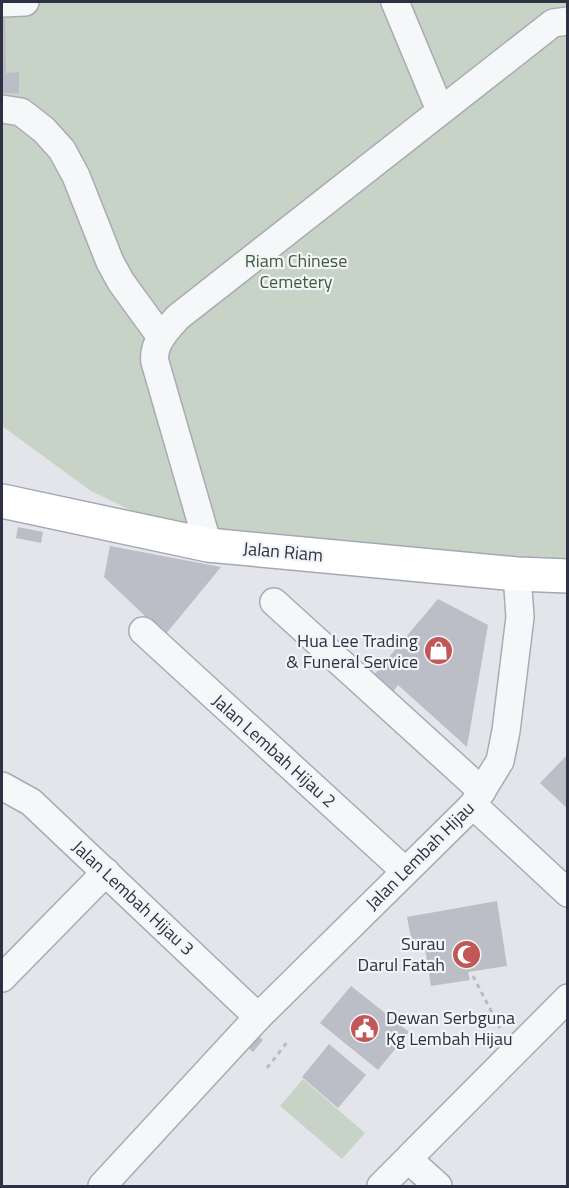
<svg xmlns="http://www.w3.org/2000/svg" width="569" height="1188" font-family="'Titillium Web',sans-serif">
<style>
.green{fill:#c7d3c6}
.building{fill:#bbbec6}
.lines{fill:none;stroke-linecap:round;stroke-linejoin:round}
.minor-casing{stroke:#a9abb4;stroke-width:30}
.major-casing{stroke:#a4a8b5;stroke-width:36}
.path{stroke:#babcc2;stroke-width:3;stroke-dasharray:4.5 4.5;stroke-linecap:butt}
.minor{stroke:#f6f7f9;stroke-width:27}
.major{stroke:#fff;stroke-width:33}
.labels{text-anchor:middle;stroke-width:4.5;stroke-linejoin:round;paint-order:stroke}
.park-label{font-size:18px;fill:#3c5b3c;stroke:#f3f4f8}
.street-label{font-size:18px;fill:#2d3141;stroke:#f3f4f8}
.poi-label{font-size:18px;fill:#2d3141;stroke:#f3f4f8;text-anchor:end}
</style>
<rect width="100%" height="100%" fill="#e4e5ea"/>
<g class="green">
<polygon points="2,2 567,2 567,562 344,549 149,519 91,491 2,426"/>
<polygon points="303,1079 365,1133 342,1159 280,1106"/>
</g>
<g class="building">
<polygon points="2,12 5,12 6,73 19,72 19,93 2,93"/>
<polygon points="18,527 43,532 41,543 16,538"/>
<polygon points="110,546 221,567 165,635 104,577"/>
<polygon points="438,599 488,625 467,747 398,685 392,693 373,676"/>
<polygon points="568,754 568,809 540,783"/>
<polygon points="497,901 507,966 468,972 470,980 431,986 424,941 412,943 407,917"/>
<polygon points="351,986 409,1032 378,1070 320,1023"/>
<polygon points="256,1034 263,1040 253,1052 246,1046"/>
<polygon points="329,1044 366,1075 338,1108 302,1077"/>
</g>
<g class="lines">
<defs>
<g id="minor">
<polyline points="395,2 440,110"/>
<polyline points="2,3 25,2"/>
<polyline points="2,109 21,112 44,130 62,150 76,176 110,262 121,282 161,337"/>
<path d="M 208,545 L 155,362 C 152,344 167,329 178,317 L 553,23 L 568,21"/>
<polyline points="274,602 482,791"/>
<polyline points="143,631 405,871"/>
<polyline points="2,786 31,802 258,1017"/>
<polyline points="473,805 568,893"/>
<polyline points="2,978 106,872"/>
<polyline points="409,1160 438,1186"/>
<polyline points="102,1186 258,1017 473,805 500,761 506,731 520,617 517,574"/>
<polyline points="381,1186 568,998"/>
</g>
<polyline id="major" points="2,501 208,545 517,574 568,576"/>
</defs>
<use href="#minor" class="minor-casing"/>
<use href="#major" class="major-casing"/>
<g class="path">
<polyline points="473,976 502,1032"/>
<polyline points="267,1068 288,1041"/>
</g>
<use href="#minor" class="minor"/>
<use href="#major" class="major"/>
</g>
<defs>
<symbol id="shop-disc" viewBox="-11 -11 22 22"><circle r="9.5" fill="#c15857" stroke="#f3f4f8"/><path d="M-5-2.5h2.3a2.7 3.5 0 0 1 5.4 0H5L5.5 6h-11ZM-1.5-2.5h3a1.5 2.3 0 0 0-3 0Z" fill="#fff"/></symbol>
<symbol id="mosque-disc" viewBox="-11 -11 22 22"><circle r="9.5" fill="#c15857" stroke="#f3f4f8"/><path d="M3.5-4.9A6 6 0 1 0 3.5 4.9A5 5 0 1 1 3.5-4.9Z" fill="#fff"/></symbol>
<symbol id="civic-disc" viewBox="-11 -11 22 22"><circle r="9.5" fill="#c15857" stroke="#f3f4f8"/><path d="M-.6-6.5H3V-4.5H.6V-3L4-1V1h2V6H-6V1h2V-1L-.6-3ZM-1.2 2.5V6h2.4V2.5Z" fill="#fff"/></symbol>
</defs>
<g fill-rule="evenodd">
<use href="#shop-disc" x="422" y="634" width="33" height="33"/>
<use href="#mosque-disc" x="450" y="938" width="33" height="33"/>
<use href="#civic-disc" x="348" y="1012" width="33" height="33"/>
</g>
<g class="labels">
<g class="park-label">
<text x="296" y="267">Riam Chinese<tspan x="296" dy="21">Cemetery</tspan></text>
</g>
<g class="street-label">
<text transform="translate(283 552) rotate(5)" y="6">Jalan Riam</text>
<text transform="translate(274 751) rotate(42)" y="6">Jalan Lembah Hijau 2</text>
<text transform="translate(420 856) rotate(-45)" y="6">Jalan Lembah Hijau</text>
<text transform="translate(133 898) rotate(43)" y="6">Jalan Lembah Hijau 3</text>
</g>
<g class="poi-label">
<text x="418" y="647">Hua Lee Trading<tspan x="418" dy="21">&amp; Funeral Service</tspan></text>
<text x="445" y="950">Surau<tspan x="445" dy="21">Darul Fatah</tspan></text>
<text x="386" y="1024" text-anchor="start">Dewan Serbguna<tspan x="386" dy="21">Kg Lembah Hijau</tspan></text>
</g>
</g>
<rect width="569" height="1188" fill="none" stroke="#2d3141" stroke-width="6"/>
</svg>
